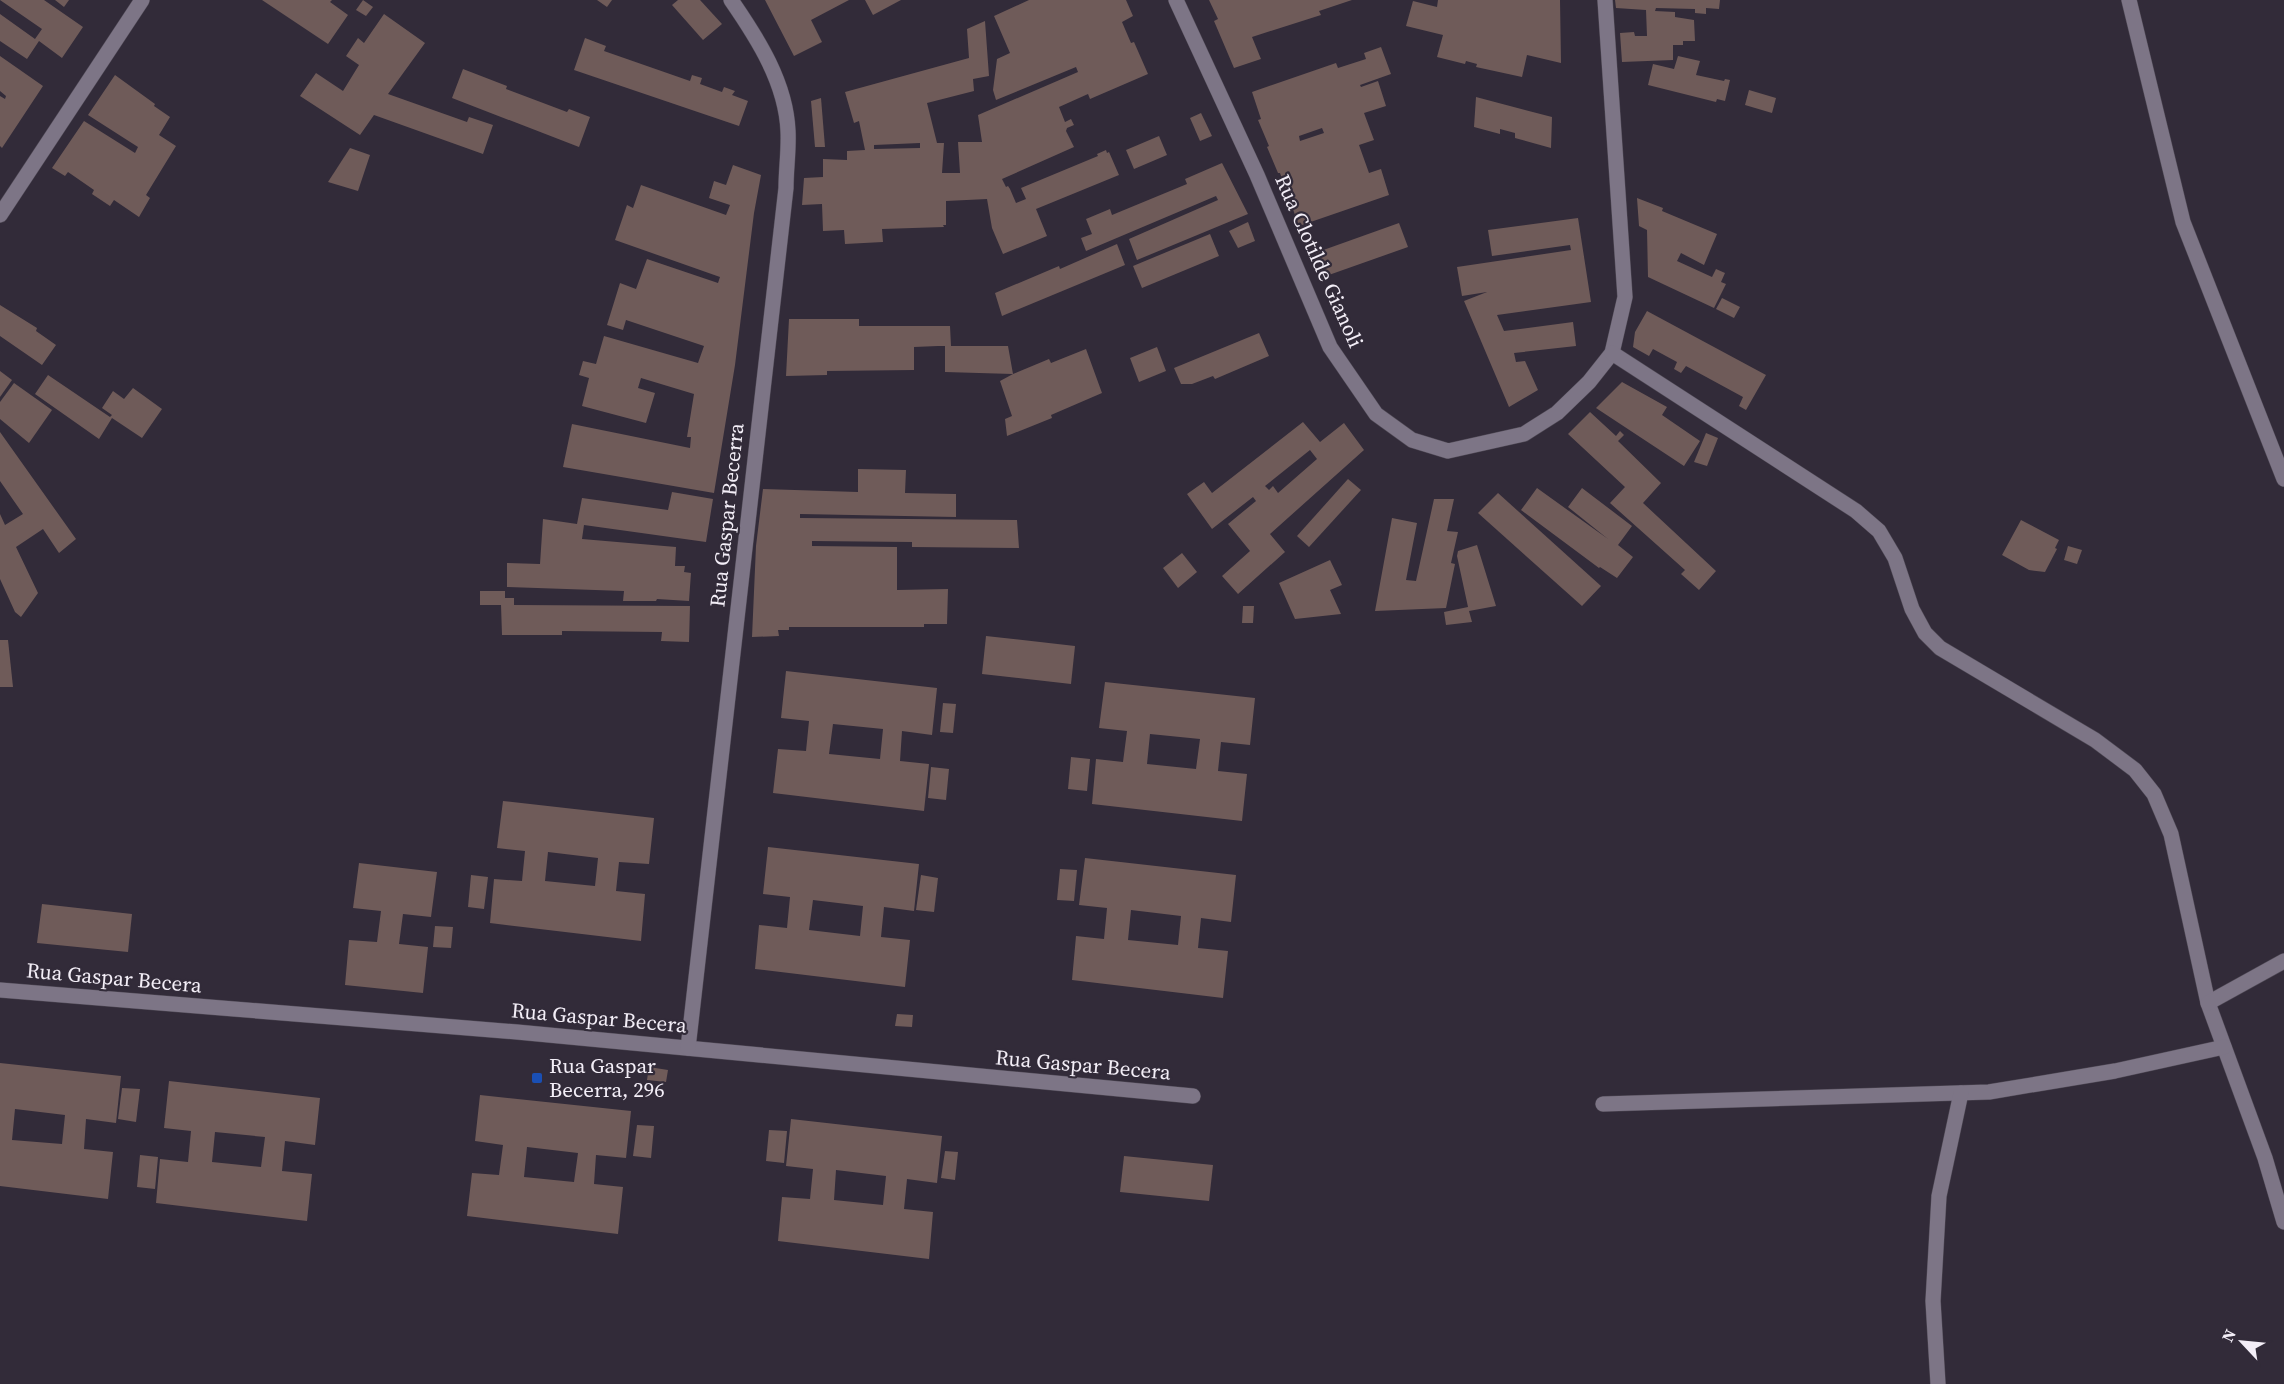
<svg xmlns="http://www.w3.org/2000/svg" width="2284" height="1384" font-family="'Source Serif 4',serif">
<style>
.building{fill:#6f5b59;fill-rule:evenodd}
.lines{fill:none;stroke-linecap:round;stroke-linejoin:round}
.minor-casing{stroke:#4e4854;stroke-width:16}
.minor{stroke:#7d7586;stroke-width:15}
.transit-dot{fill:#1a4fb4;stroke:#322b39;stroke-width:2}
.labels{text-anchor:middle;stroke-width:4.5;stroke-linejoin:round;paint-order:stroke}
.street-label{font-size:21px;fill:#f3eef7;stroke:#322b39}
.poi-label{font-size:21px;fill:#f3eef7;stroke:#322b39;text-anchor:start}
</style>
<rect width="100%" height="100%" fill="#322b39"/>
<g class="building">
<polygon points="0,0 44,0 83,27 62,58 39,41 27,59 0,41 0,14 35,39 42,29"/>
<polygon points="55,0 69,0 64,7"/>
<polygon points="262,0 332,0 330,2 348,15 328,44"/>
<polygon points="363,0 373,7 366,16 356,10"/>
<polygon points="597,0 612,0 607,7"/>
<polygon points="678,0 700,0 722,24 703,40 672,5"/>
<polygon points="765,0 849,0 811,20 822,42 794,56"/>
<polygon points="865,0 901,0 873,15"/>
<path d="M 1029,0 L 1126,0 L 1133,16 L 1122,22 L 1131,43 L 1134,42 L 1148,74 L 1090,99 L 1088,94 L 1059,107 L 1065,122 L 1071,119 L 1074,125 L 1067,128 L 1066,131 L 1074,147 L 1002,179 L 1006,187 L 1008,186 L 1010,189 L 1016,203 L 1026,199 L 1021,188 L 1098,156 L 1097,154 L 1106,150 L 1107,153 L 1109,152 L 1119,175 L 1036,209 L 1047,236 L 1003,254 L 992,228 L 987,199 L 946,201 L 946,225 L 943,225 L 944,227 L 882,229 L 883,242 L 845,244 L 844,230 L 823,231 L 822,204 L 802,205 L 804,178 L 823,177 L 823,159 L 847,160 L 847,151 L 865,150 L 859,121 L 854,123 L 845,92 L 969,58 L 967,29 L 985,21 L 989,76 L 973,79 L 974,91 L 927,103 L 937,143 L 944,143 L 942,173 L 960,173 L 958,142 L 982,142 L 978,115 L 1078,72 L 1076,67 L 996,100 L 993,90 L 997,59 L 1010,53 L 994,16 ZM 920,143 L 920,148 L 874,149 L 874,145 Z"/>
<polygon points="1209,0 1352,0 1319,11 1321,15 1252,37 1261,59 1234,68 1214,21 1218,19"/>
<polygon points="1438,0 1560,0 1561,63 1527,55 1522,77 1476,67 1477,64 1466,61 1465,64 1437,57 1443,35 1406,26 1413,1 1437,7"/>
<polygon points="1615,0 1720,0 1719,9 1706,8 1706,14 1695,13 1695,9 1656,8 1655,11 1675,12 1675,17 1694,20 1695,41 1683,41 1683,45 1673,45 1673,60 1622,62 1620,33 1634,32 1635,36 1647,36 1646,10 1616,8"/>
<polygon points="384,14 425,43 388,94 467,122 469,117 493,125 483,154 374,115 360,135 300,96 316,73 343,91 359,65 346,56 358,38 364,43"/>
<polygon points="585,38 606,46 604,51 690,81 692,75 702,78 700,84 722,92 724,87 735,91 732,95 748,101 739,126 574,70"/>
<path d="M 1381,47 L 1391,74 L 1360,85 L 1361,87 L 1378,81 L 1386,106 L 1364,113 L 1374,140 L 1359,145 L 1369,173 L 1381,169 L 1389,195 L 1299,226 L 1280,173 L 1278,173 L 1267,147 L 1269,146 L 1258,120 L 1261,119 L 1252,92 L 1336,63 L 1338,68 L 1366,59 L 1364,53 ZM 1322,128 L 1324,133 L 1300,141 L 1299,136 Z"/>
<polygon points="0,56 43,86 2,148 0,146 0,96 5,99 6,96 0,91"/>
<polygon points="1678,56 1700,61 1696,75 1724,81 1725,79 1730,80 1725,101 1717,99 1716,102 1648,85 1653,64 1674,69"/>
<polygon points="463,69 507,86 506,89 567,112 569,109 590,117 579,147 452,98"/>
<polygon points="115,75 155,104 154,106 170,117 159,135 176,146 146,195 150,198 139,217 114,200 110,206 92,194 94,190 68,172 65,176 52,168 84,121 135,153 138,147 88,115"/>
<polygon points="1749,90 1776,98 1772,113 1745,105"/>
<polygon points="1476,97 1552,117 1551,148 1515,138 1515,133 1500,129 1500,134 1474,127"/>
<polygon points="821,98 825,147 815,147 811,101"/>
<polygon points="1201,113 1212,136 1200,141 1190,118"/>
<polygon points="1159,136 1167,155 1134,169 1126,150"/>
<polygon points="350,148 370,155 358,191 328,182"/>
<polygon points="1222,163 1248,214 1137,260 1129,239 1218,200 1216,196 1086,251 1081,238 1092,234 1086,219 1110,209 1112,215 1187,184 1185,179"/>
<polygon points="733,165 761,175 754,213 735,365 714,493 563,467 572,424 690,448 691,437 687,437 694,394 641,378 638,388 655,393 646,423 582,406 589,378 579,375 583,361 596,364 604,336 698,363 704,346 626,320 623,330 607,325 620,283 636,289 647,259 718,283 720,277 615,240 627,205 633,208 641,185 726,215 730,205 709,198 714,181 726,185"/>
<polygon points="1637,198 1663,208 1662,211 1717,234 1704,265 1681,253 1677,261 1712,277 1716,269 1725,273 1721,282 1726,284 1714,308 1648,277 1647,230 1639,226"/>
<polygon points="1578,218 1591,302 1497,315 1504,331 1573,322 1576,346 1514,353 1516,362 1525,361 1538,390 1509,407 1464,301 1487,292 1462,296 1457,267 1571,250 1570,245 1492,256 1488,230"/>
<polygon points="1248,222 1255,241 1238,248 1229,231"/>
<polygon points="1399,223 1408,247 1326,276 1315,253"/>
<polygon points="1210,234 1219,256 1142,288 1133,266"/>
<polygon points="1117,244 1125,265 1002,316 995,293 1059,266 1060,269"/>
<polygon points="1722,298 1740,307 1734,318 1716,309"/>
<polygon points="0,305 37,328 36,331 56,345 42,365 0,336"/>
<polygon points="1647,311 1766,375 1746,410 1739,406 1743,397 1686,366 1681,373 1674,369 1677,362 1653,349 1649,356 1633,347 1635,332"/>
<polygon points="789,319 859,319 859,326 950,326 951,346 1008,346 1013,374 1049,359 1051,363 1086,349 1102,393 1051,415 1052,418 1007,436 1005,419 1012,416 1000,381 1013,374 945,372 945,346 938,346 914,347 914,370 827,371 827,375 786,376"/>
<polygon points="1259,333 1269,356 1215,379 1213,376 1192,384 1181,384 1174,368"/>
<polygon points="1157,347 1166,371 1139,382 1130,358"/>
<polygon points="0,371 12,380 0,397"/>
<polygon points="48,375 110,417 112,415 102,408 113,391 124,399 133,388 162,409 142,438 112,418 99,439 35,394"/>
<polygon points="1622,382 1667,407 1662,415 1700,441 1684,466 1596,408"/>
<polygon points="14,383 52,410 29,443 0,419 0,402"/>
<polygon points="1590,412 1616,436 1620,431 1624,435 1618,441 1661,483 1643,503 1716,571 1699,590 1681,574 1685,570 1610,503 1625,487 1568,434"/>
<path d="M 1303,422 L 1320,442 L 1344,423 L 1364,450 L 1270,534 L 1285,552 L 1238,594 L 1222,576 L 1250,551 L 1228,524 L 1256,501 L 1253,497 L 1212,529 L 1187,494 L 1204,482 L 1212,493 ZM 1310,450 L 1317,459 L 1278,493 L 1273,486 L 1269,490 L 1265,486 Z"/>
<polygon points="0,432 76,539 59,553 43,529 16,547 38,593 21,617 15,612 0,579 0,514 5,525 23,514 0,481"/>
<polygon points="1706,433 1718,438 1707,466 1694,462"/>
<polygon points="858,469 906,470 905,493 956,494 956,517 800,514 800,518 1017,520 1019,548 912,547 912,542 812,541 812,546 897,547 897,590 948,589 947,624 924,624 924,627 789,627 789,630 778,630 779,636 752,637 756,546 763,489 858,492"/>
<polygon points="1348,479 1361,490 1309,547 1297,536"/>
<polygon points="1537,488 1608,539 1568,507 1582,488 1632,526 1618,545 1633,557 1617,578 1600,567 1599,568 1521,510"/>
<polygon points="672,492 713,499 706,542 584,525 582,539 676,547 675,566 685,566 684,572 691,573 689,601 657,599 656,601 623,601 624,591 507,587 507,563 540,564 543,519 577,524 582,498 668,510"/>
<polygon points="1498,493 1601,586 1582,606 1478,513"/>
<polygon points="1434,499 1454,499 1447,531 1458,532 1451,563 1455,564 1446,608 1375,611 1392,518 1417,523 1406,580 1416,581"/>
<polygon points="2021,520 2059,540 2055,548 2057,549 2045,572 2029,570 2002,555"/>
<polygon points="1477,545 1496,606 1469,611 1472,622 1446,625 1444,612 1468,607 1457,556 1458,551"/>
<polygon points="2068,546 2082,550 2077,564 2064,560"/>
<polygon points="1182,553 1197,572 1178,588 1163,568"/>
<polygon points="1330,560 1342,585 1330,590 1341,614 1295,619 1279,583"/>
<polygon points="480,591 505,591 505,598 514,598 514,605 690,606 689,642 661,641 662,632 562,631 562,635 502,635 501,605 480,605"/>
<polygon points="1243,606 1254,606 1253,623 1242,623"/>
<polygon points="986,636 1075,646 1071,684 982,674"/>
<polygon points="0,640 8,640 13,687 0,687"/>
<path d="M 786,671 L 937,688 L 932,735 L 902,731 L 900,761 L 929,764 L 924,811 L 773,793 L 778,749 L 806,751 L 809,721 L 781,718 ZM 833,724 L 883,729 L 880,759 L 829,754 Z"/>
<path d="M 1105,682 L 1255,698 L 1250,745 L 1221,742 L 1218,771 L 1247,774 L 1242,821 L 1092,804 L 1096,759 L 1123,762 L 1127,731 L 1099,728 ZM 1150,734 L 1200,739 L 1196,769 L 1147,764 Z"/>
<polygon points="943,703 956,704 953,733 940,732"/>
<polygon points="1071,757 1090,759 1087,791 1068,789"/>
<polygon points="931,767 949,769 946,800 928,798"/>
<path d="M 503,801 L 654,818 L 649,864 L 619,862 L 616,891 L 645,894 L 641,941 L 490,923 L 494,879 L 522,881 L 525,851 L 497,848 ZM 548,852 L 598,858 L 595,886 L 545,881 Z"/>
<path d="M 768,847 L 919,864 L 914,911 L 884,907 L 881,937 L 910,940 L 905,987 L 755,969 L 759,925 L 787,928 L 790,897 L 763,894 ZM 813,900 L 863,906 L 860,936 L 809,930 Z"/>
<path d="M 1085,858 L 1236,875 L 1231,922 L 1201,918 L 1198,948 L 1228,951 L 1223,998 L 1072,980 L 1076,936 L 1104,939 L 1107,908 L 1079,905 ZM 1131,910 L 1181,916 L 1178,945 L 1128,940 Z"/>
<polygon points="359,863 437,872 431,917 403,914 399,944 428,947 423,993 345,985 349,940 377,942 381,911 353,908"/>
<polygon points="1060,869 1077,870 1074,901 1057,900"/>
<polygon points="471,875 488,877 484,909 468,907"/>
<polygon points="921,875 938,878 934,912 916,910"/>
<polygon points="42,904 132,914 128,952 37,943"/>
<polygon points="435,926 453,927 451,948 433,947"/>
<polygon points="897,1014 913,1015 912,1027 895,1026"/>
<path d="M 0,1063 L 121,1076 L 116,1123 L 86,1119 L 84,1149 L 113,1152 L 108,1199 L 0,1186 ZM 15,1109 L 65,1115 L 62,1144 L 12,1140 Z"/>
<polygon points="649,1067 668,1070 666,1082 647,1080"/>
<path d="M 169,1081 L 320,1098 L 315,1145 L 285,1141 L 282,1171 L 312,1174 L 307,1221 L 156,1203 L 160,1159 L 188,1162 L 191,1131 L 164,1128 ZM 215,1132 L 265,1137 L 261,1167 L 212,1162 Z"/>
<polygon points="122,1088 140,1089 136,1122 118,1119"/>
<path d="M 480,1095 L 631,1111 L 626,1158 L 596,1155 L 594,1184 L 623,1187 L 618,1234 L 467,1216 L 472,1173 L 499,1175 L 503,1145 L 475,1141 ZM 527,1147 L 578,1153 L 574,1182 L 524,1177 Z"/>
<path d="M 791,1119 L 942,1136 L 937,1183 L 907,1179 L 904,1209 L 933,1212 L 929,1259 L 778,1241 L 782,1197 L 810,1199 L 813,1169 L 786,1166 ZM 836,1170 L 886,1176 L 883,1205 L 834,1200 Z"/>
<polygon points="637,1125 654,1126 651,1158 633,1156"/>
<polygon points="769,1130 787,1131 784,1163 766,1161"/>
<polygon points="945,1151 958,1152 955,1180 941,1178"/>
<polygon points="140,1155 158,1157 155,1189 137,1187"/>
<polygon points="1124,1156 1213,1165 1209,1201 1120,1192"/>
</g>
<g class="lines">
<defs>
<g id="minor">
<polyline points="1176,0 1257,175 1330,347 1376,414 1412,440 1448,451 1524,434 1557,413 1589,382 1612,353 1625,297 1605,0"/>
<polyline points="2129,0 2183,222 2284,479"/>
<polyline points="0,215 142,0"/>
<polyline points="1612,353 1856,511 1879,531 1895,558 1912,609 1925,633 1940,648 2095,740 2135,770 2154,794 2171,834 2208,1003 2265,1158 2284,1222"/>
<polyline points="0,990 517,1032 1193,1096"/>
<polyline points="2208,1003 2284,961"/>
<path d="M 688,1048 L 786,188 C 786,169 789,150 788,131 C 786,83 758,39 731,0"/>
<polyline points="1603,1104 1989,1092 2115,1071 2224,1047"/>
<polyline points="1938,1384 1933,1301 1939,1196 1961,1093"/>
</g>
</defs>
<use href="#minor" class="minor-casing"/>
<use href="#minor" class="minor"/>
</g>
<rect class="transit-dot" x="531" y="1072" width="12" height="12" rx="3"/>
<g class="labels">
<g class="street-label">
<text transform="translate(1319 261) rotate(66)" y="7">Rua Clotilde Gianoli</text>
<text transform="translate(727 515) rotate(-84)" y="7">Rua Gaspar Becerra</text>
<text transform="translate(114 978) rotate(5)" y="7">Rua Gaspar Becera</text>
<text transform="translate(599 1018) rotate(5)" y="7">Rua Gaspar Becera</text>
<text transform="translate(1083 1065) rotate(5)" y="7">Rua Gaspar Becera</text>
</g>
<g class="poi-label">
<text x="549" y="1073">Rua Gaspar<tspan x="549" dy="24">Becerra, 296</tspan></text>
</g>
</g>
<g transform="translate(2242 1342) rotate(296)" stroke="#322b39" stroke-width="4.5" paint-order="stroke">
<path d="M0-4.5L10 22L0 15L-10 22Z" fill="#f3eef7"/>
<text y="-9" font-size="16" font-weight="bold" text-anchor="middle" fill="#f3eef7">N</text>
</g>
</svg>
